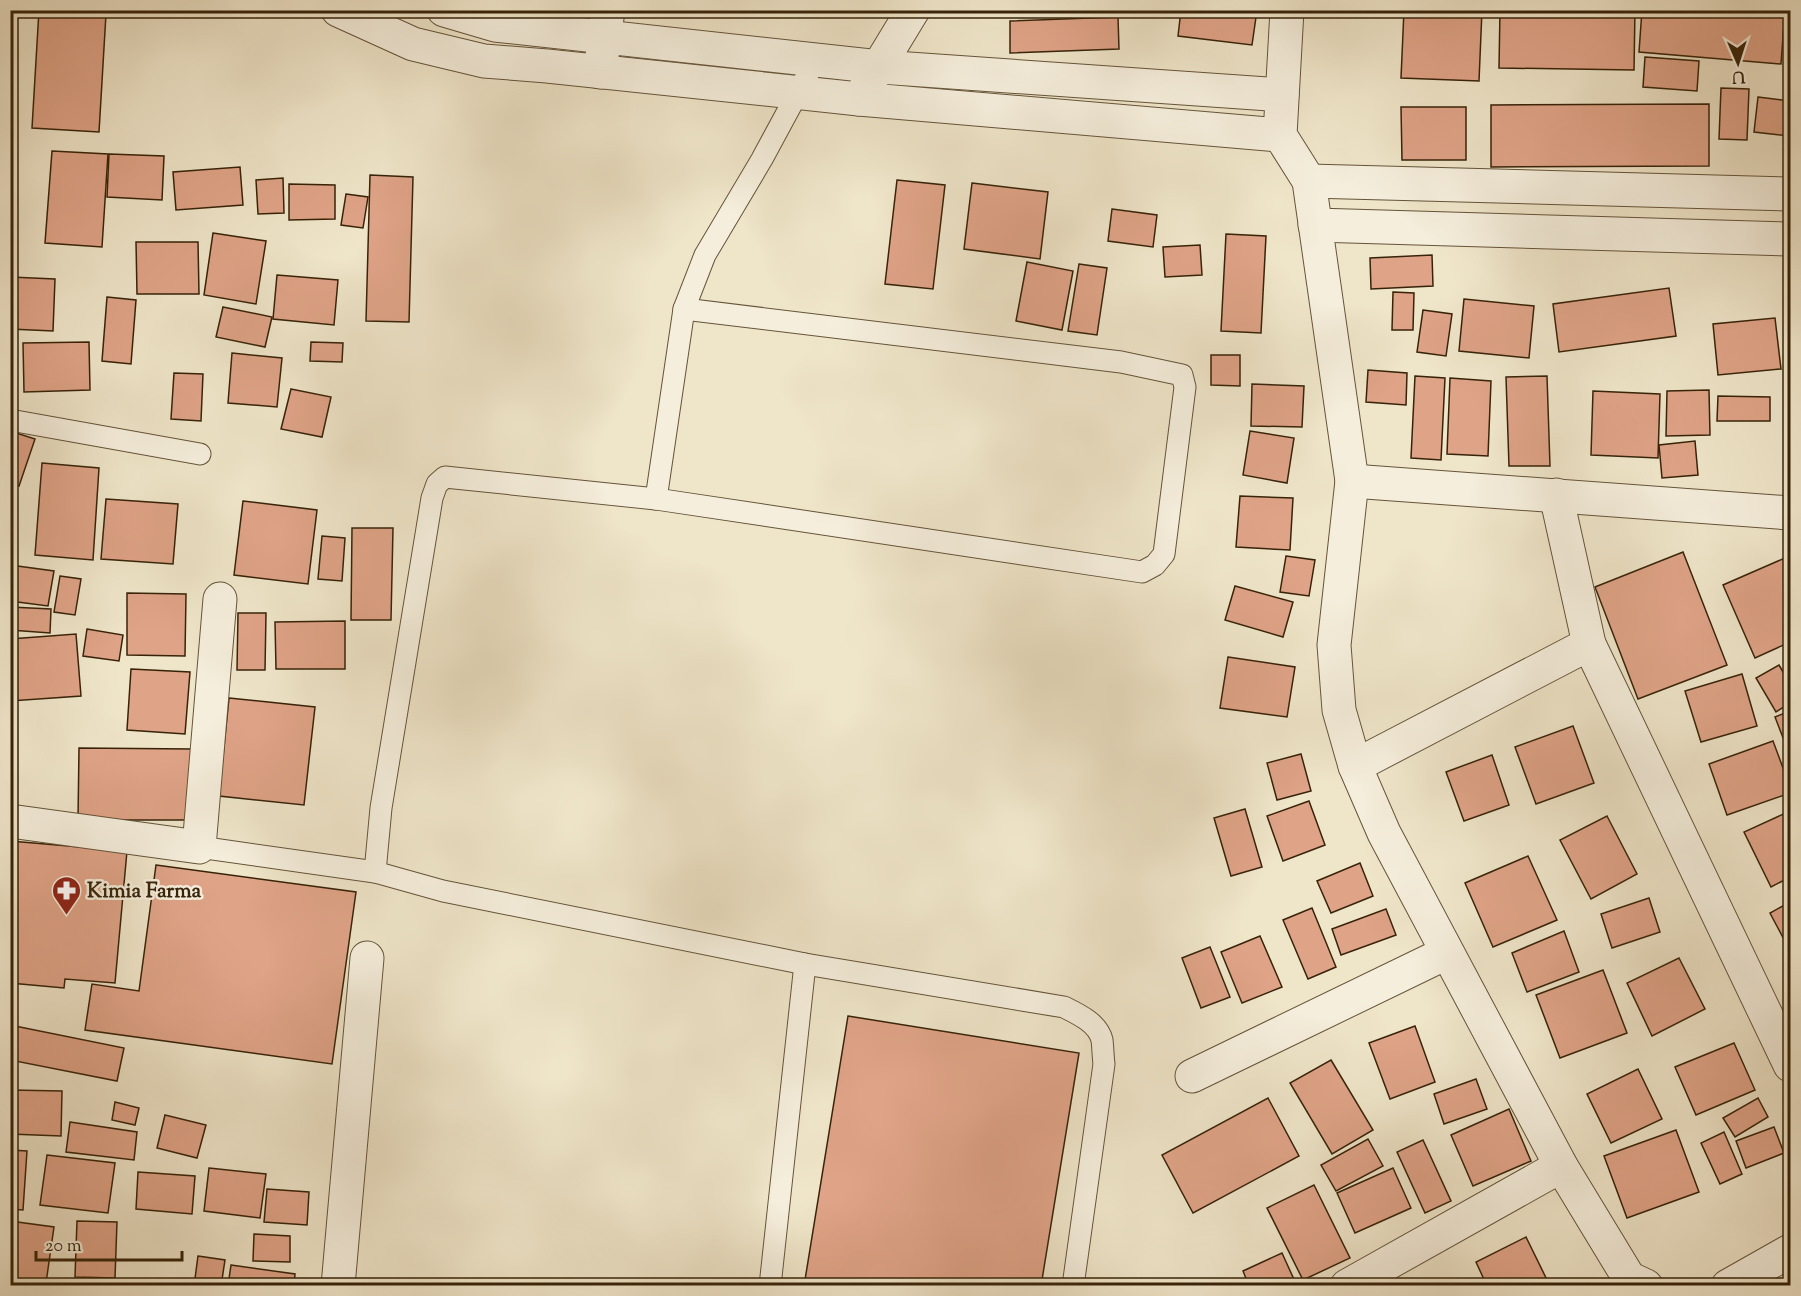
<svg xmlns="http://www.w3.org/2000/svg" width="1801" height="1296" font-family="'Sorts Mill Goudy',serif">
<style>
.building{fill:#dfa387;stroke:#372309;stroke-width:1.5}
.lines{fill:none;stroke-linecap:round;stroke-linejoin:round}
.service-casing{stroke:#655439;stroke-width:23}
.minor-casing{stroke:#655439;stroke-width:35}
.tertiary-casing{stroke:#655439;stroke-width:35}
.service{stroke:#f5eedc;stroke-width:21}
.minor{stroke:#f5eedc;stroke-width:33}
.tertiary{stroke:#f5eedc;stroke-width:33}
.labels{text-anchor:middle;stroke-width:5;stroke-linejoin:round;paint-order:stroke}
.poi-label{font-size:21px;font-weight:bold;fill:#372309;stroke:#f5eedc;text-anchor:start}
</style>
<rect width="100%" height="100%" fill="#efe5c9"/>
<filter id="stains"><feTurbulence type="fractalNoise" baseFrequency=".00333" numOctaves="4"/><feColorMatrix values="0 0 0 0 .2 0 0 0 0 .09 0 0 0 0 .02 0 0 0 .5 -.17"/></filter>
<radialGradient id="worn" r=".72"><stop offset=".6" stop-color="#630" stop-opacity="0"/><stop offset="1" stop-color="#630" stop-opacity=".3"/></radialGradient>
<g class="building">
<polygon points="39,10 106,14 99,132 32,128"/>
<polygon points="1116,10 1145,10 1145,13"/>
<polygon points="1181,10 1257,10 1252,45 1178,36"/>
<polygon points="1404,10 1482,10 1479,81 1401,78"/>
<polygon points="1500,10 1635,10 1634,70 1499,68"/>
<polygon points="1642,10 1785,10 1781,64 1639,52"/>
<polygon points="1118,17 1119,49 1010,53 1010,21"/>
<polygon points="1645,57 1699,61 1697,91 1643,87"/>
<polygon points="1721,88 1749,89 1747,140 1719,139"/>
<polygon points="1758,97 1790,101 1790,136 1754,132"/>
<polygon points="1709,104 1709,166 1491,167 1491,105"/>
<polygon points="1401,107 1466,107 1466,160 1402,160"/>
<polygon points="52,151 108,154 102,247 45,243"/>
<polygon points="109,154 164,156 162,200 107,197"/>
<polygon points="240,167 243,205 176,210 173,172"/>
<polygon points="370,175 413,177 409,322 366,321"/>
<polygon points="283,178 284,213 258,214 256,180"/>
<polygon points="897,180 945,185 933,289 885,284"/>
<polygon points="972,183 1048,192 1040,259 964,249"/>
<polygon points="289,184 335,185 335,219 289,220"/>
<polygon points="346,194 368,197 363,228 341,225"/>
<polygon points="1112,209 1157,215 1153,247 1108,241"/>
<polygon points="213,233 266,241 256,304 204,295"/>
<polygon points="1226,234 1266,236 1261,333 1221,331"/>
<polygon points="136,242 198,242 199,294 137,294"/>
<polygon points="1200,245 1202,275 1165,277 1163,247"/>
<polygon points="1432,255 1433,286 1371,289 1370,258"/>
<polygon points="1027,262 1073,271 1062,330 1016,321"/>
<polygon points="1079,264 1107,268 1097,335 1068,331"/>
<polygon points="277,275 338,280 334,325 273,319"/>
<polygon points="10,277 55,279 53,331 10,329"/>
<polygon points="1669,288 1676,336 1559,352 1553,304"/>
<polygon points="1393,292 1414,293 1413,330 1392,330"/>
<polygon points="107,297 136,300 131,364 102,361"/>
<polygon points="1464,299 1534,306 1529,358 1459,351"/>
<polygon points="223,307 272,317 265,347 216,337"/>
<polygon points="1423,310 1452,314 1446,356 1417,352"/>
<polygon points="1775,318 1781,369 1718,375 1713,324"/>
<polygon points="89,342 90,390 24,392 23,343"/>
<polygon points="311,342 343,343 342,362 310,361"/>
<polygon points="232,353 282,358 277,407 228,403"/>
<polygon points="1211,355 1240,355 1240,386 1211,385"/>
<polygon points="1368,370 1407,373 1406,405 1366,402"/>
<polygon points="174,373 203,374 201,421 171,419"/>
<polygon points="1415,376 1445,378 1441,460 1411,458"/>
<polygon points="1547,376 1550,466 1509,466 1506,377"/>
<polygon points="1450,378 1491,381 1488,456 1447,454"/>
<polygon points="1252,384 1304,386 1302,427 1251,426"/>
<polygon points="291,389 331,397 322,437 281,429"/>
<polygon points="1709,390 1710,435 1666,436 1667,391"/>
<polygon points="1593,391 1660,394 1658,458 1591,455"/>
<polygon points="1718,396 1770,397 1770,421 1717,421"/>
<polygon points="10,431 35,439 19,486 10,484"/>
<polygon points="1250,431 1294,438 1287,483 1243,475"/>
<polygon points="1695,441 1698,475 1662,478 1659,445"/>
<polygon points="42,463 99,468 93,560 35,555"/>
<polygon points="1240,496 1293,498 1290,550 1236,547"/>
<polygon points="106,499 178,504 173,564 101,559"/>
<polygon points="243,501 317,510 308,584 234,575"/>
<polygon points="352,528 393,528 391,620 351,620"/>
<polygon points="322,536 345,538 342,581 318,579"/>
<polygon points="1683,552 1727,665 1638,699 1595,587"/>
<polygon points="1286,556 1315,560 1309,596 1280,592"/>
<polygon points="1785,558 1790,571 1790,642 1755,658 1723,585"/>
<polygon points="10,565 54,571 48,606 10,601"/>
<polygon points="60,576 81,579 75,615 54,612"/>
<polygon points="1235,586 1293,602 1283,637 1225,620"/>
<polygon points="127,593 186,594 185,656 127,655"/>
<polygon points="10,607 51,609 50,633 10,630"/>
<polygon points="238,613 266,613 265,670 237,670"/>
<polygon points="345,621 345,669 276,669 275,622"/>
<polygon points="87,629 123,635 119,661 83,656"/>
<polygon points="76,634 81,696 10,701 10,639"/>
<polygon points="1228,657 1295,667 1287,717 1220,708"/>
<polygon points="1779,665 1790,684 1790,703 1776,712 1756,678"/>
<polygon points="131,669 190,672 185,734 127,730"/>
<polygon points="1742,674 1757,726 1701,742 1685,691"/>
<polygon points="229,698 315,707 304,805 219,796"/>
<polygon points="1790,711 1790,740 1785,743 1775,717"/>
<polygon points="1573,726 1594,783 1536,804 1515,747"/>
<polygon points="1773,741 1790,787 1790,793 1727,815 1709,764"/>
<polygon points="79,748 191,749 190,820 78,820"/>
<polygon points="1301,754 1311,791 1277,800 1267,763"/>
<polygon points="1492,755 1509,805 1464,821 1446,772"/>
<polygon points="1309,801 1325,845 1283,861 1267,816"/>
<polygon points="1245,809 1262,867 1231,876 1214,818"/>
<polygon points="1790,811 1790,877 1771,887 1744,832"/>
<polygon points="1607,816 1637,874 1591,899 1560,840"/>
<polygon points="10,841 127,851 115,983 65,979 64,988 10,983"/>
<polygon points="1528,856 1557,920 1493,947 1465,883"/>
<polygon points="1360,863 1373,896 1331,913 1317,881"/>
<polygon points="156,865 356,892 332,1064 85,1030 92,984 139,991"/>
<polygon points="1649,898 1660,932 1612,948 1601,914"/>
<polygon points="1790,902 1790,951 1770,913"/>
<polygon points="1312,908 1336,967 1308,979 1283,920"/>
<polygon points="1386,909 1396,935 1341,955 1332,929"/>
<polygon points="1564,931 1579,972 1527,992 1512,953"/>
<polygon points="1260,936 1282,987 1242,1003 1221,952"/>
<polygon points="1210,947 1230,997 1201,1008 1182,958"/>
<polygon points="1679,958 1705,1009 1652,1036 1627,983"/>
<polygon points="1603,970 1627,1033 1560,1058 1536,995"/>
<polygon points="848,1016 1079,1053 1041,1286 804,1286"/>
<polygon points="10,1025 124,1048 117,1081 10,1060"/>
<polygon points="1415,1026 1435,1082 1390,1099 1369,1043"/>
<polygon points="1734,1043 1755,1090 1696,1115 1675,1067"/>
<polygon points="1331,1060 1373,1130 1332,1154 1290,1083"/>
<polygon points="1638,1069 1662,1119 1611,1143 1587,1094"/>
<polygon points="1476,1079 1487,1109 1444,1124 1434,1094"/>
<polygon points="10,1090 62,1091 61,1136 10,1134"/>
<polygon points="1268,1098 1299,1156 1193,1213 1162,1155"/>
<polygon points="1758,1098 1768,1117 1735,1137 1723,1118"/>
<polygon points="115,1102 139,1108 135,1125 112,1120"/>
<polygon points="1509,1109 1531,1161 1473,1186 1451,1135"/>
<polygon points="165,1115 206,1125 197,1158 157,1148"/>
<polygon points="70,1122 137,1132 134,1160 66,1152"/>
<polygon points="1774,1127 1784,1153 1746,1168 1736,1141"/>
<polygon points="1676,1130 1699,1192 1627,1218 1604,1156"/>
<polygon points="1724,1132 1742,1174 1720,1184 1701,1143"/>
<polygon points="1368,1139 1383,1166 1336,1191 1321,1165"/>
<polygon points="1423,1140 1451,1201 1425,1213 1397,1152"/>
<polygon points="10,1150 27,1151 23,1210 10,1209"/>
<polygon points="47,1155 115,1163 108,1213 40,1205"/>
<polygon points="209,1168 266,1174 260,1218 204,1211"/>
<polygon points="1393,1168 1411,1208 1355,1233 1337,1193"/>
<polygon points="138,1172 195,1176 192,1214 136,1209"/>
<polygon points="1314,1185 1350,1258 1303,1280 1267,1208"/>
<polygon points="267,1189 309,1192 307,1225 264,1222"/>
<polygon points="10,1221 54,1227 46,1283 10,1278"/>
<polygon points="77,1221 117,1222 115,1278 75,1277"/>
<polygon points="254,1234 290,1236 290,1262 253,1261"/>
<polygon points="1526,1237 1550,1286 1487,1286 1476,1262"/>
<polygon points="1282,1253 1297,1286 1249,1286 1243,1271"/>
<polygon points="198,1256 225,1260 221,1286 194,1286"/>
<polygon points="231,1265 295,1274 294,1286 228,1286"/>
</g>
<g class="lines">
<defs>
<g id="service">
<polyline points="10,420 200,454"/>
<polyline points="656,499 684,309 705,255 762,159 816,59"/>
<polyline points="199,847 375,872 381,808 432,498 437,484 445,477 656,499 1142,572 1155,565 1164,554 1185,387 1182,375 1121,362 684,309"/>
<path d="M 375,872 L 443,891 L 805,964 L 1064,1007 C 1078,1014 1098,1023 1102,1040 C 1103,1048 1103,1057 1104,1064 L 1073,1286"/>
<polyline points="770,1286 805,964"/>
</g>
<g id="minor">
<polyline points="1287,10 1280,135 1309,181 1352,481 1334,645 1339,710 1355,766 1384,833 1561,1166 1629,1278 1646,1286"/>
<polyline points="880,67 1282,95"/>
<polyline points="600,72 608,10"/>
<polyline points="859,99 1280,135"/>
<polyline points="1309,181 1790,194"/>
<polyline points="1315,225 1790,239"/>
<polyline points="1352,481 1790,513"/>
<polyline points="1556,495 1589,644 1790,1065"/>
<polyline points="1355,766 1589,644"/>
<polyline points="10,821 199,847 220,599"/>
<polyline points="1192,1076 1446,953"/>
<polyline points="338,1286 367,958"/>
<polyline points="1347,1286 1561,1166"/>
<polyline points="1728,1286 1790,1251"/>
</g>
<g id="tertiary">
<polyline points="338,10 413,44 484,61 547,66 859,99 913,10"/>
<polyline points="444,10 495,25 880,67"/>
</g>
</defs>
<use href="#service" class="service-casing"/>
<use href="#minor" class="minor-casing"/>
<use href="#tertiary" class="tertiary-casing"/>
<use href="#service" class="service"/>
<use href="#minor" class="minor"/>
<use href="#tertiary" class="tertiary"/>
</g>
<defs>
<symbol id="pharmacy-pin" viewBox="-11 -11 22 30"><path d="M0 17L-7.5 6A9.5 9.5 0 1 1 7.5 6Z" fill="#8f2418" stroke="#f5eedc"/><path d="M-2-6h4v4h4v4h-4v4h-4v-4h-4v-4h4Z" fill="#fff"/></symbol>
</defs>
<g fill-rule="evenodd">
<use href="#pharmacy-pin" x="50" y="874" width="33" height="45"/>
</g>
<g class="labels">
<g class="poi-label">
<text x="87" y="897">Kimia Farma</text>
</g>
</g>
<rect width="1801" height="1296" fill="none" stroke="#efe5c9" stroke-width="36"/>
<rect x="12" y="12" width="1777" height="1272" fill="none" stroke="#372309" stroke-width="3"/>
<rect x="18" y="18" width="1765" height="1260" fill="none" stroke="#372309" stroke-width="1.5"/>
<g transform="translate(1738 63) rotate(177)" stroke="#f5eedc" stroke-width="4.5" paint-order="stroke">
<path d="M0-4.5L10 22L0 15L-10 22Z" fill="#372309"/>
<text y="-9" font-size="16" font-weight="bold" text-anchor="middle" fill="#372309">U</text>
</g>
<path d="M36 1251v9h146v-9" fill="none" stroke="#372309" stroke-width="3"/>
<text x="45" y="1251" font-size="18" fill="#372309" stroke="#f5eedc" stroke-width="4.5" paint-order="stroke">20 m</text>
<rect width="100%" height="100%" filter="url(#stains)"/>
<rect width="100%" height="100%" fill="url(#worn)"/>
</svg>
